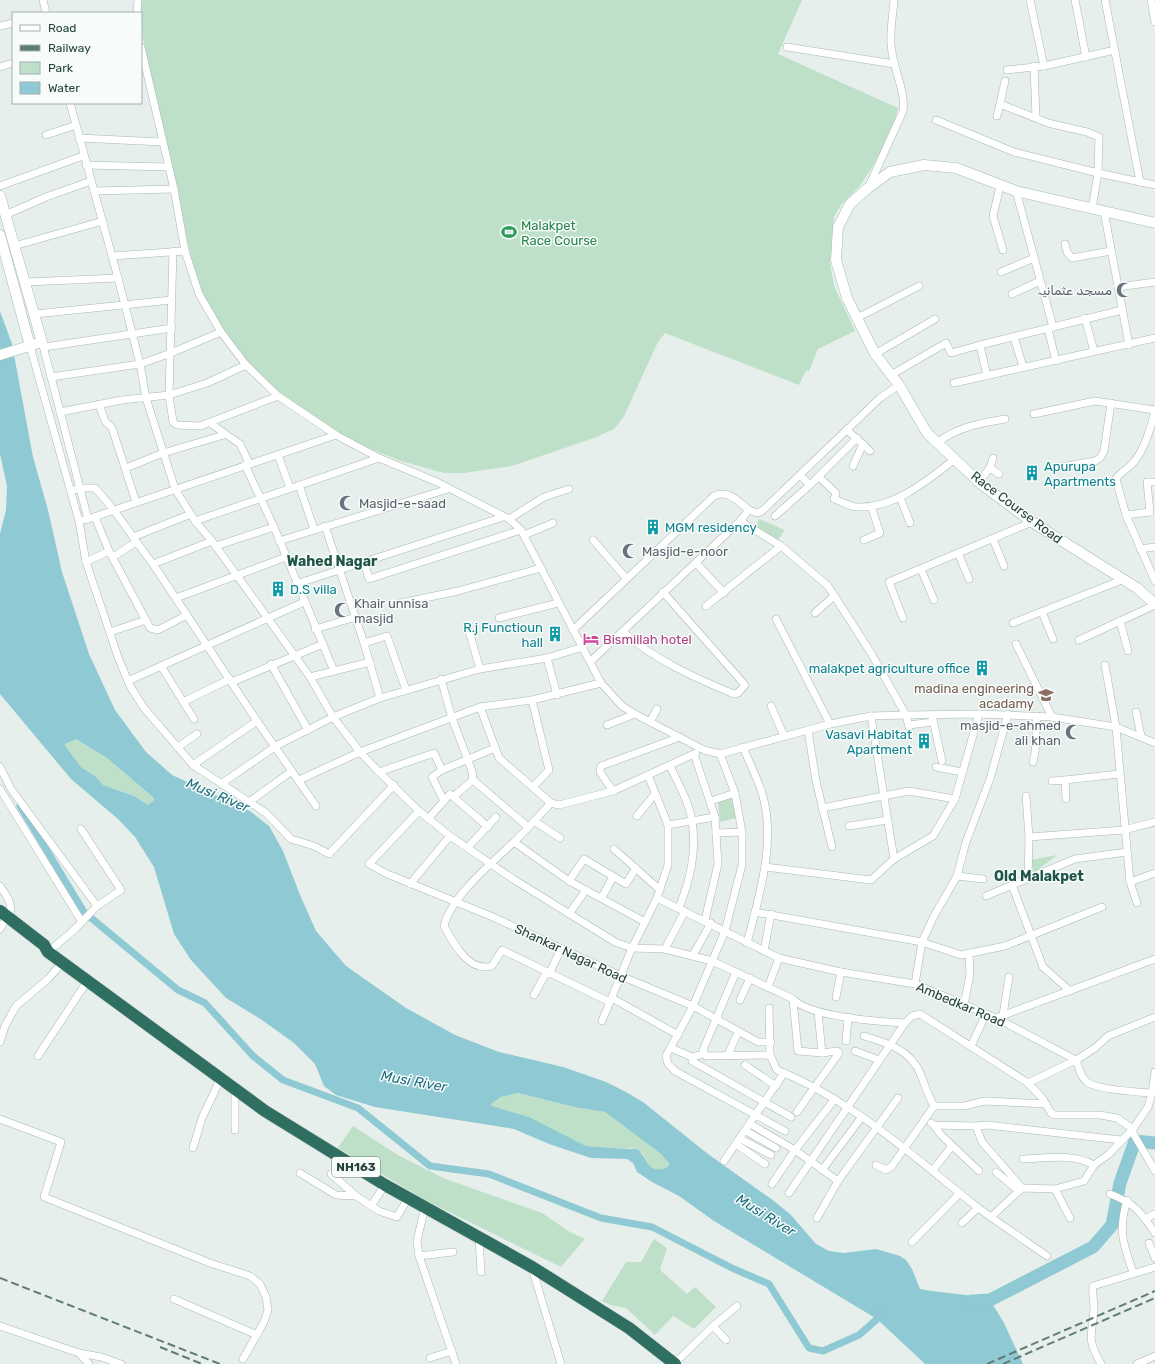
<svg xmlns="http://www.w3.org/2000/svg" width="1155" height="1364" font-family="Rubik,'Noto Naskh Arabic',sans-serif">
<style>
.green{fill:#bfe0c8}
.water{fill:#8ec9d4;fill-rule:evenodd}
.lines{fill:none;stroke-linecap:round;stroke-linejoin:round}
.canal{stroke:#8ec9d4;stroke-width:7}
.river{stroke:#8ec9d4;stroke-width:13}
.street-casing{stroke:#a8b8b2;stroke-width:8}
.secondary-casing{stroke:#a4bbb3;stroke-width:11}
.highway-casing{stroke:#c2cac8;stroke-width:13}
.street{stroke:#fff;stroke-width:7}
.secondary{stroke:#fff;stroke-width:10}
.highway{stroke:#2f6f62;stroke-width:12}
.rail{stroke:#5f7d75;stroke-width:2;stroke-dasharray:8 4;stroke-linecap:butt}
.labels{text-anchor:middle;stroke-width:3;stroke-linejoin:round;paint-order:stroke}
.shield{fill:#f7fbf9;stroke:#637a73;stroke-width:1}
.shield-label{font-size:12px;font-weight:bold;fill:#24423a}
.leisure-label{font-size:13px;fill:#27864d;stroke:#f7fbf9;text-anchor:start}
.worship-label{font-size:13px;fill:#5b616d;stroke:#f7fbf9;text-anchor:start}
.culture-label{font-size:13px;fill:#0d838f;stroke:#f7fbf9;text-anchor:start}
.street-label{font-size:13px;fill:#24423a;stroke:#f7fbf9}
.hotel-label{font-size:13px;fill:#b23c85;stroke:#f7fbf9;text-anchor:start}
.education-label{font-size:13px;fill:#785e54;stroke:#f7fbf9;text-anchor:end}
.neighbourhood-label{font-size:14px;font-weight:bold;fill:#1f5548;stroke:#f7fbf9}
.water-label{font-size:14px;font-style:italic;fill:#1c6f80;stroke:#f7fbf9}
</style>
<rect width="100%" height="100%" fill="#e6efeb"/>
<g class="green">
<polygon points="140,0 802,0 778,54 898,108 892,129 873,166 859,187 841,205 834,217 830,263 832,275 835,288 855,331 818,349 809,371 806,371 799,385 665,333 658,342 623,418 614,429 594,438 512,466 464,473 444,473 401,461 363,446 335,432 281,393 255,370 221,330 197,285 143,38 141,13 139,13"/>
<polygon points="759,519 785,530 778,540 756,527"/>
<polygon points="76,739 107,758 154,798 154,800 148,805 134,796 103,785 95,776 81,767 66,747 65,744"/>
<polygon points="731,797 736,818 720,822 718,802"/>
<polygon points="1057,855 1034,873 1031,860"/>
<path d="M 518,1093 L 574,1107 L 605,1112 L 661,1154 L 671,1164 C 667,1169 654,1172 649,1167 C 646,1164 644,1156 642,1152 L 631,1148 L 625,1149 L 586,1146 L 529,1117 L 492,1106 L 491,1104 L 501,1097 Z"/>
<polygon points="353,1126 398,1155 443,1178 542,1213 570,1232 585,1239 561,1267 427,1201 338,1148"/>
<polygon points="654,1239 667,1248 660,1270 687,1294 695,1287 716,1307 694,1329 673,1316 655,1335 626,1308 610,1305 602,1301 626,1262 641,1262"/>
</g>
<path class="water" d="M 0,311 L 12,344 L 33,457 L 48,510 L 62,572 L 89,654 L 115,710 L 146,752 L 172,775 L 250,811 L 269,826 L 283,851 L 300,895 L 316,931 L 346,966 L 406,1008 L 455,1035 L 499,1052 L 563,1067 L 606,1082 L 626,1092 L 643,1102 L 708,1154 L 774,1201 L 791,1215 L 816,1244 L 829,1251 L 844,1253 L 876,1249 L 900,1256 L 906,1260 L 912,1269 L 920,1289 C 943,1294 967,1293 990,1300 L 1004,1323 L 1023,1364 L 925,1364 L 877,1319 L 714,1221 L 679,1196 L 652,1182 L 637,1172 L 633,1163 L 627,1159 L 591,1158 L 549,1144 L 514,1129 L 375,1107 L 336,1095 L 324,1086 L 315,1064 L 294,1043 L 262,1020 L 226,998 L 191,960 L 174,934 L 154,867 L 135,837 L 118,819 L 71,779 L 0,694 L 0,534 L 6,510 L 7,486 L 0,454 ZM 76,739 L 107,758 L 154,798 L 154,800 L 148,805 L 134,796 L 103,785 L 95,776 L 81,767 L 66,747 L 65,744 ZM 518,1093 L 574,1107 L 605,1112 L 661,1154 L 670,1164 C 668,1167 666,1168 662,1169 C 646,1172 647,1156 637,1149 L 625,1149 L 586,1146 L 529,1117 L 492,1106 L 491,1104 L 501,1097 Z"/>
<g class="lines">
<polyline class="canal" points="20,806 84,912 178,990 205,1003 253,1056 283,1080 358,1108 430,1166 489,1174 601,1218 652,1227 734,1269 769,1284 809,1348 823,1351 859,1335 884,1313"/>
<polyline class="river" points="972,1301 990,1300 1093,1247 1112,1225 1120,1183 1135,1141 1155,1143"/>
<defs>
<g id="street">
<polyline points="43,0 46,13"/>
<polyline points="1030,0 1044,66"/>
<polyline points="1075,0 1086,57"/>
<polyline points="1105,0 1140,182"/>
<polyline points="1151,0 1155,22"/>
<polyline points="137,13 138,0"/>
<polyline points="0,26 13,23"/>
<polyline points="141,47 174,189 185,251 199,294 221,332 246,365 278,396 336,435 379,458 437,482 509,519 521,530 601,683 622,706 635,714 704,750 720,754 830,724 871,716 906,715 979,714 1052,717 1116,727 1155,743"/>
<polyline points="787,47 894,64"/>
<polyline points="1034,66 1036,117"/>
<polyline points="0,67 13,63"/>
<polyline points="1007,70 1044,66 1115,50"/>
<path d="M 70,103 L 118,278 L 140,364 L 146,398 L 175,489 L 195,521 L 212,541 L 310,677 L 333,717 L 360,752 L 379,772 L 419,811 L 450,836 L 513,879 L 615,942 L 632,948 L 665,949 L 712,961 L 793,999 C 809,1017 881,1022 905,1023 L 912,1016 L 920,1014 L 1028,1083 L 1043,1099 L 1051,1113 L 1055,1115 L 1100,1115 L 1117,1118 L 1133,1129 L 1133,1133 L 1155,1171"/>
<polyline points="997,116 1000,104"/>
<polyline points="936,120 1014,152 1098,173 1099,137 1087,132 1048,123 1000,104 1005,81"/>
<polyline points="46,135 76,125"/>
<polyline points="79,138 162,142"/>
<polyline points="86,165 168,167"/>
<polyline points="0,186 83,156"/>
<path d="M 869,186 L 903,111 C 906,91 892,66 891,44 C 890,30 893,14 894,0"/>
<polyline points="1000,186 993,216 1003,250"/>
<polyline points="94,191 174,189"/>
<polyline points="1016,191 1053,327"/>
<polyline points="1092,209 1098,173 1155,185"/>
<polyline points="1104,211 1129,345"/>
<polyline points="5,215 46,197 91,181"/>
<polyline points="1065,244 1067,252 1072,258 1111,251"/>
<polyline points="14,246 103,221"/>
<polyline points="173,251 169,395 173,422 177,425 200,426 278,396"/>
<polyline points="112,256 185,251"/>
<polyline points="1001,272 1034,258"/>
<polyline points="26,282 118,278"/>
<polyline points="1118,287 1155,282"/>
<polyline points="1012,294 1040,281"/>
<polyline points="35,314 172,300"/>
<polyline points="857,318 919,286"/>
<polyline points="1085,318 1094,351"/>
<polyline points="1048,329 1056,361"/>
<polyline points="1014,337 1023,367"/>
<polyline points="42,342 88,519 83,520"/>
<polyline points="980,345 1122,310"/>
<polyline points="30,346 79,521 86,562 118,657 130,686 144,708 193,765 266,813 291,839 314,846 329,854 394,785"/>
<polyline points="44,347 172,328"/>
<polyline points="875,354 935,319"/>
<polyline points="891,375 946,343 951,353 980,345 987,376"/>
<polyline points="51,377 140,364 171,353 221,332"/>
<polyline points="954,383 1155,338"/>
<polyline points="99,404 105,421 112,428 136,502"/>
<path d="M 1155,409 C 1152,425 1144,452 1132,464 C 1127,470 1120,472 1116,479 L 1126,515 L 1155,581"/>
<polyline points="60,412 122,400 169,395 207,383 246,365"/>
<polyline points="1034,414 1095,401 1155,410"/>
<polyline points="210,423 240,444 249,463"/>
<polyline points="847,430 870,451"/>
<path d="M 938,442 C 958,427 981,423 1005,419"/>
<polyline points="278,455 290,488"/>
<polyline points="245,465 274,527 334,671"/>
<polyline points="853,466 863,444"/>
<polyline points="126,468 163,453 224,435"/>
<polyline points="990,468 999,474"/>
<polyline points="1055,468 1095,461 1100,458 1104,451 1111,403"/>
<path d="M 819,477 L 836,493 L 834,499 C 841,501 850,507 857,507 C 894,509 928,480 955,459"/>
<polyline points="979,481 990,468 993,458"/>
<polyline points="299,485 314,529"/>
<polyline points="810,485 857,438"/>
<path d="M 71,491 L 80,488 L 95,488 C 117,511 133,539 153,564 L 257,721 L 316,806"/>
<polyline points="900,497 910,523"/>
<polyline points="749,510 757,513 762,511 880,398 899,385"/>
<polyline points="1126,515 1150,512 1147,482 1155,482"/>
<polyline points="775,516 810,485 800,475"/>
<polyline points="95,517 109,551 150,628 158,630 187,615"/>
<polyline points="88,519 336,435"/>
<polyline points="509,519 544,497 569,489"/>
<polyline points="195,521 379,458"/>
<polyline points="325,526 364,643 380,698"/>
<polyline points="524,535 553,523"/>
<polyline points="133,537 191,514"/>
<polyline points="993,539 1004,566"/>
<polyline points="593,540 626,578"/>
<polyline points="864,540 880,533 871,506"/>
<polyline points="279,541 448,489"/>
<polyline points="216,546 274,527"/>
<polyline points="1140,549 1155,547"/>
<polyline points="958,553 969,579"/>
<polyline points="113,557 136,542"/>
<polyline points="86,562 109,551"/>
<polyline points="364,563 369,579 521,530"/>
<polyline points="696,563 724,593"/>
<polyline points="153,564 212,541"/>
<polyline points="921,569 934,600"/>
<polyline points="296,584 503,517"/>
<polyline points="176,598 286,557"/>
<polyline points="396,604 458,591 541,568"/>
<polyline points="706,606 781,546"/>
<polyline points="1042,612 1053,639"/>
<polyline points="815,613 834,596"/>
<polyline points="499,618 558,603"/>
<polyline points="903,618 889,582 1032,522"/>
<polyline points="776,619 830,724"/>
<polyline points="1120,621 1128,651"/>
<polyline points="1013,623 1122,580"/>
<polyline points="315,629 356,617"/>
<path d="M 573,630 L 714,496 C 728,489 739,502 749,510 L 740,521"/>
<polyline points="469,631 480,669"/>
<polyline points="110,632 146,620"/>
<path d="M 623,632 C 655,660 695,678 734,694 L 738,693 L 745,685 L 663,592"/>
<polyline points="1079,640 1155,605"/>
<polyline points="364,643 387,636 406,690"/>
<polyline points="1016,644 1052,717"/>
<polyline points="547,658 557,695"/>
<polyline points="591,661 740,521 781,546 828,586 871,653 906,715 909,727"/>
<polyline points="271,664 308,730"/>
<polyline points="1105,665 1116,727 1130,882 1137,903"/>
<polyline points="310,677 370,662"/>
<polyline points="441,679 452,718 472,771 473,780"/>
<polyline points="128,681 161,666"/>
<polyline points="232,682 323,644"/>
<polyline points="532,700 549,770 533,787"/>
<polyline points="183,702 230,679"/>
<polyline points="771,706 784,736"/>
<path d="M 480,707 L 499,758 L 551,803 C 539,816 528,828 515,841 C 493,862 451,896 444,926 C 453,943 469,973 492,966 L 502,950 L 610,1002"/>
<polyline points="1136,712 1141,736"/>
<polyline points="932,715 942,761"/>
<polyline points="871,716 894,859"/>
<polyline points="194,719 161,666 304,602"/>
<polyline points="650,722 657,709"/>
<polyline points="607,725 635,714"/>
<polyline points="909,725 933,722"/>
<polyline points="808,730 816,781 832,847"/>
<polyline points="178,747 197,734"/>
<path d="M 743,747 C 749,762 757,777 762,793 C 777,841 759,896 747,943"/>
<polyline points="694,754 715,817 718,864 705,920"/>
<polyline points="720,754 735,793 742,832 742,865 725,931 693,1006 666,1056 668,1064 675,1071 785,1131"/>
<polyline points="1033,762 1035,753 1037,716"/>
<polyline points="193,765 257,721"/>
<path d="M 670,766 C 678,783 689,802 692,821 C 697,852 690,880 679,908"/>
<polyline points="0,767 11,789 97,906"/>
<polyline points="936,767 962,772"/>
<polyline points="442,770 432,777 444,801"/>
<polyline points="379,772 434,753 442,770 495,748"/>
<polyline points="299,780 360,752 480,707 532,700 601,683"/>
<polyline points="1065,780 1119,774"/>
<polyline points="1052,781 1065,780 1066,799"/>
<polyline points="221,784 276,746 333,717 380,698 480,669 547,658 583,647"/>
<polyline points="0,789 82,922"/>
<polyline points="613,791 600,772 601,766 680,737"/>
<polyline points="454,796 473,780 528,827"/>
<polyline points="1026,796 1029,837 1028,878"/>
<polyline points="711,801 735,793"/>
<polyline points="249,802 292,771"/>
<polyline points="551,803 559,805 613,791 696,753"/>
<polyline points="822,808 909,791 955,799"/>
<polyline points="419,811 369,864 385,873 493,917 621,976 693,1006 758,1042 771,1042"/>
<polyline points="637,816 655,794"/>
<polyline points="428,819 450,794 488,827"/>
<polyline points="534,821 560,838"/>
<polyline points="668,825 715,817"/>
<polyline points="849,826 888,820"/>
<polyline points="716,833 742,832"/>
<polyline points="1029,837 1124,830 1155,822"/>
<polyline points="514,842 569,881 645,922"/>
<polyline points="468,847 496,817"/>
<polyline points="614,849 660,890"/>
<polyline points="765,867 871,880 894,859 933,836 955,799 979,714"/>
<polyline points="957,876 983,879"/>
<polyline points="569,881 584,859 626,884 636,868"/>
<polyline points="1130,882 1155,873"/>
<polyline points="410,884 450,836"/>
<polyline points="0,886 9,900 11,910 0,929"/>
<polyline points="986,896 1012,885"/>
<polyline points="602,897 613,877"/>
<path d="M 657,898 L 779,958 L 841,972 L 915,984 L 996,1018 L 1076,1060 C 1079,1067 1080,1077 1087,1082 C 1097,1090 1139,1092 1152,1093"/>
<polyline points="755,912 922,942 961,955 1005,946 1102,907"/>
<polyline points="569,914 586,890"/>
<polyline points="665,949 685,911"/>
<polyline points="764,951 771,914"/>
<polyline points="48,952 74,930 97,906 121,890 81,829"/>
<polyline points="693,955 711,923"/>
<path d="M 736,972 L 703,1050 L 706,1056 L 770,1055 L 777,1070 C 852,1100 914,1157 977,1207 C 1000,1224 1024,1240 1047,1256"/>
<polyline points="549,974 561,949"/>
<polyline points="915,984 922,942 934,916 957,876 966,842 990,779 1008,714"/>
<polyline points="768,987 779,958"/>
<polyline points="1070,991 1043,967 1012,885 1075,859 1127,852"/>
<polyline points="534,995 546,973"/>
<polyline points="836,997 841,972"/>
<polyline points="612,998 678,1035"/>
<polyline points="740,1000 750,978"/>
<polyline points="793,1000 798,1051 822,1053 837,1051 839,1053 797,1112"/>
<polyline points="964,1005 970,974 969,953"/>
<polyline points="769,1008 770,1055"/>
<polyline points="818,1012 822,1053"/>
<polyline points="1003,1015 1009,977"/>
<polyline points="996,1018 1155,959"/>
<polyline points="602,1021 632,948 657,898 668,865 668,825 648,775"/>
<path d="M 864,1036 C 888,1043 911,1050 921,1075 C 925,1086 928,1096 934,1106 L 964,1106 L 985,1101 L 1046,1104"/>
<polyline points="846,1041 848,1017"/>
<polyline points="0,1042 5,1026 16,1006 48,979 63,962"/>
<polyline points="971,1046 986,1014"/>
<polyline points="671,1048 692,1057 704,1054"/>
<polyline points="855,1051 879,1060"/>
<polyline points="728,1055 738,1032"/>
<polyline points="38,1056 88,980"/>
<polyline points="692,1061 791,1117"/>
<polyline points="745,1065 776,1086"/>
<polyline points="1028,1083 1076,1060 1095,1048 1108,1036 1155,1017"/>
<polyline points="0,1119 61,1142 44,1197 210,1263 250,1276 260,1284 266,1297 268,1310 264,1322 243,1359"/>
<polyline points="931,1123 934,1125 976,1126"/>
<polyline points="750,1124 795,1150 838,1181"/>
<polyline points="934,1125 941,1135 979,1171"/>
<polyline points="235,1130 235,1089"/>
<polyline points="746,1131 776,1148"/>
<polyline points="741,1139 771,1155"/>
<polyline points="736,1144 765,1164"/>
<polyline points="193,1148 202,1118 221,1078"/>
<path d="M 1023,1159 C 1047,1158 1073,1153 1094,1165"/>
<polyline points="724,1161 784,1073"/>
<polyline points="876,1165 886,1170 892,1166 934,1106"/>
<polyline points="822,1170 861,1118"/>
<polyline points="933,1170 952,1146"/>
<polyline points="996,1172 1019,1191"/>
<polyline points="300,1173 336,1195 356,1196 379,1211 397,1217 408,1198"/>
<polyline points="331,1174 354,1194 356,1196"/>
<polyline points="772,1184 795,1150 834,1100"/>
<polyline points="1022,1188 982,1142 976,1126 987,1125 1121,1140"/>
<polyline points="1055,1189 1070,1218"/>
<polyline points="789,1193 905,1023"/>
<path d="M 1110,1194 C 1134,1203 1141,1212 1155,1233"/>
<path d="M 1127,1200 C 1118,1230 1123,1244 1133,1272"/>
<polyline points="371,1206 385,1185"/>
<polyline points="425,1207 417,1241 419,1256 456,1364"/>
<polyline points="991,1217 1022,1188 1055,1189 1084,1181 1094,1165 1109,1154 1133,1129 1148,1107 1152,1093 1155,1072"/>
<polyline points="817,1218 838,1181 898,1098"/>
<polyline points="1145,1219 1155,1214"/>
<polyline points="962,1223 978,1208"/>
<polyline points="479,1238 481,1272"/>
<polyline points="912,1242 960,1193"/>
<polyline points="1149,1243 1155,1258"/>
<polyline points="419,1256 453,1252"/>
<polyline points="532,1268 561,1364"/>
<polyline points="174,1299 257,1335"/>
<polyline points="0,1326 79,1353 101,1357 121,1364"/>
<polyline points="713,1326 726,1340"/>
<polyline points="79,1353 89,1364"/>
<polyline points="430,1358 452,1351"/>
<polyline points="675,1363 713,1326 737,1306"/>
<path d="M 1101,1364 C 1085,1335 1093,1337 1094,1307 C 1094,1300 1092,1293 1093,1286 L 1155,1267"/>
<polyline points="1137,1364 1155,1356"/>
</g>
<g id="secondary">
<polyline points="0,196 42,342 0,355"/>
<polyline points="1155,223 1016,191 956,168 924,165 890,172 868,188 850,204 838,227 836,260 847,298 875,354 899,385 927,433 981,484 1032,522 1137,588 1155,604"/>
<polyline points="0,235 30,346"/>
</g>
<polyline id="highway" points="0,911 44,945 48,952 265,1111 385,1185 532,1267 629,1328 675,1364"/>
</defs>
<use href="#street" class="street-casing"/>
<use href="#secondary" class="secondary-casing"/>
<use href="#highway" class="highway-casing"/>
<use href="#street" class="street"/>
<use href="#secondary" class="secondary"/>
<use href="#highway" class="highway"/>
<g class="rail">
<polyline points="0,1278 220,1364"/>
<polyline points="160,1347 202,1364"/>
<polyline points="987,1364 1155,1291"/>
<polyline points="1003,1364 1155,1298"/>
</g>
</g>
<defs>
<symbol id="stadium-bare" viewBox="-9 -9 18 18"><path d="M0-5a6.5 5 0 1 0 0 10a6.5 5 0 1 0 0-10ZM-3.5-1.8h7v3.6h-7Z" fill="#2e9e5b" stroke="#f7fbf9" stroke-width="2.5" paint-order="stroke"/></symbol>
<symbol id="mosque-bare" viewBox="-9 -9 18 18"><path d="M3.5-4.9A6 6 0 1 0 3.5 4.9A5 5 0 1 1 3.5-4.9Z" fill="#6b7280" stroke="#f7fbf9" stroke-width="2.5" paint-order="stroke"/></symbol>
<symbol id="building-bare" viewBox="-9 -9 18 18"><path d="M-4-6H4V6H1V3H-1V6H-4ZM-2.5-4.3h1.7v1.8h-1.7ZM.8-4.3h1.7v1.8H.8ZM-2.5-1h1.7V.8h-1.7ZM.8-1h1.7V.8H.8Z" fill="#0f9aa8" stroke="#f7fbf9" stroke-width="2.5" paint-order="stroke"/></symbol>
<symbol id="hotel-bare" viewBox="-9 -9 18 18"><path d="M-6-4.5h1.5V1H6V5H4.5V3h-9V5H-6ZM-4 0a1.8 1.8 0 1 1 3.6 0ZM.5 0V-2.5h3Q6-2.5 6 0Z" fill="#d1479c" stroke="#f7fbf9" stroke-width="2.5" paint-order="stroke"/></symbol>
<symbol id="university-bare" viewBox="-9 -9 18 18"><path d="M0-5L7-2L0 1L-7-2ZM-4 1L0 2.5L4 1V4Q0 6-4 4Z" fill="#8d6e63" stroke="#f7fbf9" stroke-width="2.5" paint-order="stroke"/></symbol>
</defs>
<g fill-rule="evenodd">
<use href="#stadium-bare" x="498" y="221" width="22" height="22"/>
<use href="#mosque-bare" x="1113" y="279" width="22" height="22"/>
<use href="#building-bare" x="1021" y="462" width="22" height="22"/>
<use href="#mosque-bare" x="336" y="492" width="22" height="22"/>
<use href="#building-bare" x="642" y="516" width="22" height="22"/>
<use href="#mosque-bare" x="619" y="540" width="22" height="22"/>
<use href="#building-bare" x="267" y="578" width="22" height="22"/>
<use href="#mosque-bare" x="331" y="599" width="22" height="22"/>
<use href="#building-bare" x="544" y="623" width="22" height="22"/>
<use href="#hotel-bare" x="580" y="628" width="22" height="22"/>
<use href="#building-bare" x="971" y="657" width="22" height="22"/>
<use href="#university-bare" x="1035" y="684" width="22" height="22"/>
<use href="#mosque-bare" x="1062" y="721" width="22" height="22"/>
<use href="#building-bare" x="913" y="730" width="22" height="22"/>
</g>
<g class="labels">
<rect class="shield" x="332" y="1157" width="48" height="20" rx="3"/>
<g class="shield-label">
<text x="356" y="1171">NH163</text>
</g>
<g class="leisure-label">
<text x="521" y="230">Malakpet<tspan x="521" dy="15">Race Course</tspan></text>
</g>
<g class="worship-label">
<text x="1112" y="295" text-anchor="end">مسجد عثمانیہ</text>
<text x="359" y="508">Masjid-e-saad</text>
<text x="642" y="556">Masjid-e-noor</text>
<text x="354" y="608">Khair unnisa<tspan x="354" dy="15">masjid</tspan></text>
<text x="1061" y="730" text-anchor="end">masjid-e-ahmed<tspan x="1061" dy="15">ali khan</tspan></text>
</g>
<g class="culture-label">
<text x="1044" y="471">Apurupa<tspan x="1044" dy="15">Apartments</tspan></text>
<text x="665" y="532">MGM residency</text>
<text x="290" y="594">D.S villa</text>
<text x="543" y="632" text-anchor="end">R.j Functioun<tspan x="543" dy="15">hall</tspan></text>
<text x="970" y="673" text-anchor="end">malakpet agriculture office</text>
<text x="912" y="739" text-anchor="end">Vasavi Habitat<tspan x="912" dy="15">Apartment</tspan></text>
</g>
<g class="street-label">
<text transform="translate(1017 507) rotate(37)" y="5">Race Course Road</text>
<text transform="translate(571 953) rotate(25)" y="5">Shankar Nagar Road</text>
<text transform="translate(961 1004) rotate(23)" y="5">Ambedkar Road</text>
</g>
<g class="hotel-label">
<text x="603" y="644">Bismillah hotel</text>
</g>
<g class="education-label">
<text x="1034" y="693">madina engineering<tspan x="1034" dy="15">acadamy</tspan></text>
</g>
<g class="neighbourhood-label">
<text x="332" y="566">Wahed Nagar</text>
<text x="1039" y="881">Old Malakpet</text>
</g>
<g class="water-label">
<text transform="translate(218 795) rotate(23)" y="5">Musi River</text>
<text transform="translate(414 1081) rotate(10)" y="5">Musi River</text>
<text transform="translate(766 1215) rotate(32)" y="5">Musi River</text>
</g>
</g>
<rect x="12" y="12" width="130" height="92" fill="#f7fbf9" stroke="#a3b1ad"/>
<rect x="20" y="25" width="20" height="6" fill="#ffffff" stroke="#a3b1ad"/>
<text x="48" y="32" font-size="12" fill="#24423a">Road</text>
<rect x="20" y="45" width="20" height="6" fill="#5f7d75" stroke="#a3b1ad"/>
<text x="48" y="52" font-size="12" fill="#24423a">Railway</text>
<rect x="20" y="62" width="20" height="12" fill="#bfe0c8" stroke="#a3b1ad"/>
<text x="48" y="72" font-size="12" fill="#24423a">Park</text>
<rect x="20" y="82" width="20" height="12" fill="#8ec9d4" stroke="#a3b1ad"/>
<text x="48" y="92" font-size="12" fill="#24423a">Water</text>
</svg>
